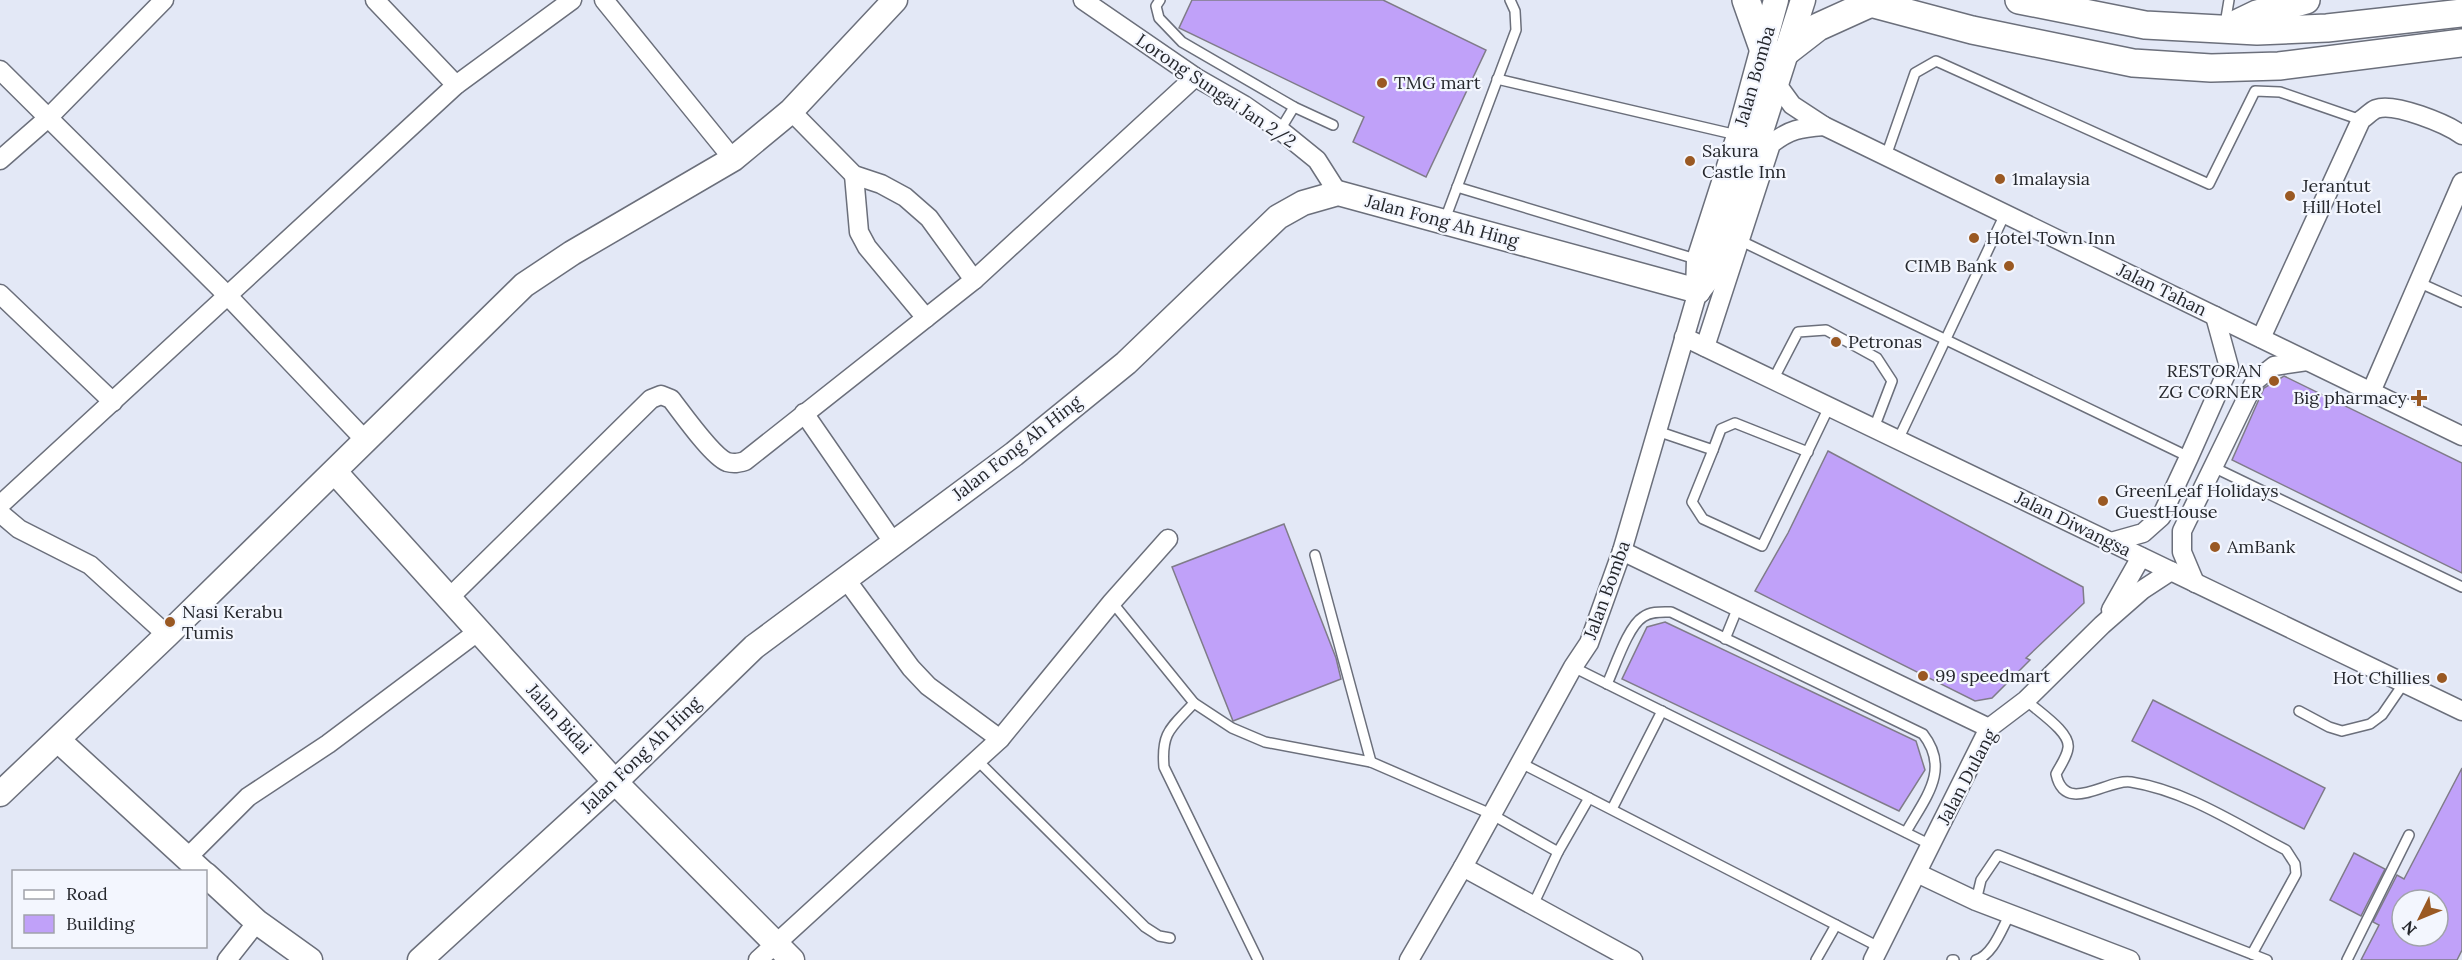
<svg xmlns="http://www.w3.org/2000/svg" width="2462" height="960" font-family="Lora,serif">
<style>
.building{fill:#c0a1f9;stroke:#7f7c88;stroke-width:1.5;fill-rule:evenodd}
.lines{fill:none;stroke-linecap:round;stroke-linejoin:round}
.lane-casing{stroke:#6b6f7b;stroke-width:12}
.street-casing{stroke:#6b6f7b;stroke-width:21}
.secondary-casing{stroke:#6b6f7b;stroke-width:27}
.primary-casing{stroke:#6b6f7b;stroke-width:30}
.lane{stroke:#fff;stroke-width:9}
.street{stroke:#fff;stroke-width:18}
.secondary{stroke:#fff;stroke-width:24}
.primary{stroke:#fff;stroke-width:27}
.poi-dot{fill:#9a5923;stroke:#f3f6fe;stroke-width:2}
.labels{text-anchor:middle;stroke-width:4.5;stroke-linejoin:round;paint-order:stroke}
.street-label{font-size:18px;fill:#25272c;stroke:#f3f6fe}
.poi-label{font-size:18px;fill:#25272c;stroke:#f3f6fe;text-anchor:start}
</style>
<rect width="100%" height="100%" fill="#e3e8f6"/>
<g class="building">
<polygon points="1192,0 1383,0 1486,50 1426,177 1353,142 1364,117 1179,28"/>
<polygon points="2284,376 2462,463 2462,573 2232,460 2264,388"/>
<polygon points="1828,451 2083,587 2084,603 2026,658 2030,660 1992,698 1975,701 1755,591 1788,533"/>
<polygon points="1284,524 1336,658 1341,679 1233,721 1172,567"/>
<polygon points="1665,622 1916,741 1925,770 1899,811 1622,679 1647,627"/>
<polygon points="2153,700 2325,788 2304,829 2132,741"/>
<path d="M 2462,768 L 2462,950 L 2457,960 L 2361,960 L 2379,925 L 2373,922 L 2397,875 L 2404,879 ZM 2402,900 L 2438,900 L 2438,936 L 2402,936 Z"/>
<polygon points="2354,853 2385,869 2361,916 2330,900"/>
</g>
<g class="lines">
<defs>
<g id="lane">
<polyline points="1160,0 1156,6 1159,18 1182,42 1294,107 1333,125"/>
<polyline points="2225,24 2229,0"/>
<polyline points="1497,79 1737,135"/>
<polyline points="1280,130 1294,107"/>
<polyline points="1886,156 1915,73 1936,61 2209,184 2255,91 2280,92 2361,120"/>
<polyline points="1457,187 1699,260"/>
<polyline points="1444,222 1516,30 1515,11 1510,0"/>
<polyline points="1739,240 2189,457"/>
<polyline points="2420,283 2462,302"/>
<polyline points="1773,380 1798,332 1826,330 1877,358 1892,381 1874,428"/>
<polyline points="1657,431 1713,450 1721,429 1735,423 1808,452"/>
<polyline points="1898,440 2005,214"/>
<polyline points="1713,450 1692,502 1703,519 1762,546 1829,407"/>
<polyline points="2213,467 2462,587"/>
<polyline points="1315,555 1371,762"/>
<path d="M 1112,602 L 1194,703 C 1171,728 1161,732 1164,767 L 1258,960"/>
<polyline points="1725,639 1738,607"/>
<polyline points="1573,667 1931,845"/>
<path d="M 1607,684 C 1615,667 1628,626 1643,617 C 1651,611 1662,612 1671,612 L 1923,734 C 1951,770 1925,798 1906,832"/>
<path d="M 2026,700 C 2037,711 2071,732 2068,748 C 2067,757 2060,766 2056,774 C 2065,816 2108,778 2131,782 C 2187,791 2236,824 2286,850 L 2295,864 L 2296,874 L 2252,954"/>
<polyline points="1194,703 1232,728 1265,742 1371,762 1491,814 1558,852 1589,798"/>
<polyline points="2299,711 2329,727 2342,731 2370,724 2382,715 2404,683"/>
<polyline points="977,760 1145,927 1159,936 1170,938"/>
<polyline points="1519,762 1879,947"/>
<polyline points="1612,809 1662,711"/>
<polyline points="1976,901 1981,880 1998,855 2267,960"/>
<polyline points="1533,905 1558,852"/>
<polyline points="1816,960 1836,925"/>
<polyline points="1952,960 1954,960"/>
<path d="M 1976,960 C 1993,955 2002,928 2010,914"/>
<polyline points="2347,960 2409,835"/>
</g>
<g id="street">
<polyline points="375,0 456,85"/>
<polyline points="604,0 733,159"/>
<polyline points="1083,0 1195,77 1244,105 1280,130 1317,160 1338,193"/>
<polyline points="0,70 228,296 365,440"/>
<polyline points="1776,83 1792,105 1824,126 2462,436"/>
<polyline points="791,111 854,175 881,184 905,197 929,218 974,280"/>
<polyline points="0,160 48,118 164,0"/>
<polyline points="854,175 859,232 867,247 926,318"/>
<polyline points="0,294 113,402"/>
<polyline points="1684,337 2462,711"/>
<path d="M 2261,338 L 2361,120 C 2366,117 2371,111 2376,109 C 2394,102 2447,124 2462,135"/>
<path d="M 1705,347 L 1771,144 C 1790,129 1800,128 1824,126"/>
<polyline points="2371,392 2462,182"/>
<polyline points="804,413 893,542"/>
<polyline points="0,505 456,85 572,0"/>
<polyline points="0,513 19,529 90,565 167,635"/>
<polyline points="2111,542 2143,533 2161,517 2189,457 2229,367 2215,316"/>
<polyline points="1622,551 1989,728"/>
<polyline points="845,578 911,668 928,686 1000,739"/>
<polyline points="2195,583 2182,552 2182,531 2255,381 2274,366 2307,361"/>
<path d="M 450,597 L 651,399 L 661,395 L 671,399 C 682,413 712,456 727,462 C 734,464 738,463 745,461 L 974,280 L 1195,77"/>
<polyline points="2111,610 2141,557"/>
<polyline points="187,858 248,797 328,744 480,630"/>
<polyline points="1463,867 1633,960"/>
<polyline points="1917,873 1976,901 2130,960"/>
<polyline points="227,960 257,922"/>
<polyline points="758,960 1000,739 1112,602 1168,539"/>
<polyline points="1409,960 1463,867 1573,667 1589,643 1622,551 1698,291"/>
<polyline points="1873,960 1989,728 2026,700 2102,625 2142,590 2171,571"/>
</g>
<g id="secondary">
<polyline points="1698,291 1718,265 1803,0"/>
<polyline points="1698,291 1699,260 1739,136 1776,0"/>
<polyline points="335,472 615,782 792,960"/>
<polyline points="58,740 202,872"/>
<polyline points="0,794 167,635 524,285 572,253 733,159 791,111 895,0"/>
<polyline points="206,875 257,922 310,960"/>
<polyline points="420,960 615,782 754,647 1014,454 1126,363 1278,217 1303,203 1338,193 1698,291"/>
</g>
<g id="primary">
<polyline points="1746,0 1764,51"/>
<polyline points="1859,0 1972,30 2133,63 2211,68 2279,66 2462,43"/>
<polyline points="2019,0 2145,25 2257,31 2327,28 2462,13"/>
<polyline points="2230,27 2257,14 2306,0"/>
<polyline points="1787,51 1818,27 1871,3"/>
</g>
</defs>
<use href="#lane" class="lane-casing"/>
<use href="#street" class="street-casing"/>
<use href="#secondary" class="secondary-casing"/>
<use href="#primary" class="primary-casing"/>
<use href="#lane" class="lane"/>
<use href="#street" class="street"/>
<use href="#secondary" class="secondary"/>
<use href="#primary" class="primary"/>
</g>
<g class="poi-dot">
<circle cx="1382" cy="83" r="6"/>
<circle cx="1690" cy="161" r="6"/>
<circle cx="2000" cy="179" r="6"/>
<circle cx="2290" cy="196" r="6"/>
<circle cx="1974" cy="238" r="6"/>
<circle cx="2009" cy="266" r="6"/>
<circle cx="1836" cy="342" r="6"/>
<circle cx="2274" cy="381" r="6"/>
<path d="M2416 389h6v6h6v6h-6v6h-6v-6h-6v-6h6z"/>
<circle cx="2103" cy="501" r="6"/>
<circle cx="2215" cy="547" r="6"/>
<circle cx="170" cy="622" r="6"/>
<circle cx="1923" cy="676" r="6"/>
<circle cx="2442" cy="678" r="6"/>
</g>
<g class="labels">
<g class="street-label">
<text transform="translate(1755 76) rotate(-74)" y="6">Jalan Bomba</text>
<text transform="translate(1216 91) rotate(34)" y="6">Lorong Sungai Jan 2/2</text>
<text transform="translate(1442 221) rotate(15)" y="6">Jalan Fong Ah Hing</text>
<text transform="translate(2162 290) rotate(26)" y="6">Jalan Tahan</text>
<text transform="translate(1017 448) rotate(-38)" y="6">Jalan Fong Ah Hing</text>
<text transform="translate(2073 524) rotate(26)" y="6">Jalan Diwangsa</text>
<text transform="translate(1607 590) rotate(-70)" y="6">Jalan Bomba</text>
<text transform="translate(559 719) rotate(48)" y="6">Jalan Bidai</text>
<text transform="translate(641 755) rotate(-44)" y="6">Jalan Fong Ah Hing</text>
<text transform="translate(1967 777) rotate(-62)" y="6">Jalan Dulang</text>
</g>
<g class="poi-label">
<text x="1394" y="89">TMG mart</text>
<text x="1702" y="157">Sakura<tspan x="1702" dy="21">Castle Inn</tspan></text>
<text x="2012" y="185">1malaysia</text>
<text x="2302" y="192">Jerantut<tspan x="2302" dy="21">Hill Hotel</tspan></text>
<text x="1986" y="244">Hotel Town Inn</text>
<text x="1997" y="272" text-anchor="end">CIMB Bank</text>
<text x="1848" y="348">Petronas</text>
<text x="2262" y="377" text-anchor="end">RESTORAN<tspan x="2262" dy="21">ZG CORNER</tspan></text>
<text x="2407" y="404" text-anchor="end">Big pharmacy</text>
<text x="2115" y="497">GreenLeaf Holidays<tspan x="2115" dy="21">GuestHouse</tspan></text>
<text x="2227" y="553">AmBank</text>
<text x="182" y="618">Nasi Kerabu<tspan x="182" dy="21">Tumis</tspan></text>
<text x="1935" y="682">99 speedmart</text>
<text x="2430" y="684" text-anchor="end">Hot Chillies</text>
</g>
</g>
<rect x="12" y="870" width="195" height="78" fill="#f3f6fe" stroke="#a1a3aa" stroke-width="1.5"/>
<rect x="24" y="890" width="30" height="9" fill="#ffffff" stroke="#a1a3aa" stroke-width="1.5"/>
<text x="66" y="900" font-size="18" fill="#25272c">Road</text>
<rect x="24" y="915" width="30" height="18" fill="#c0a1f9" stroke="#a1a3aa" stroke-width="1.5"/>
<text x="66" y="930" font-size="18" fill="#25272c">Building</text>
<g transform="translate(2420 918) rotate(227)"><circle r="28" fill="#f3f6fe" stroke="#a1a3aa" stroke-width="1.5"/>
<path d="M0-4.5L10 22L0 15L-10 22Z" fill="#9a5923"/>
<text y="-9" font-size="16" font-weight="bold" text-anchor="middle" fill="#25272c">N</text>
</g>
</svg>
